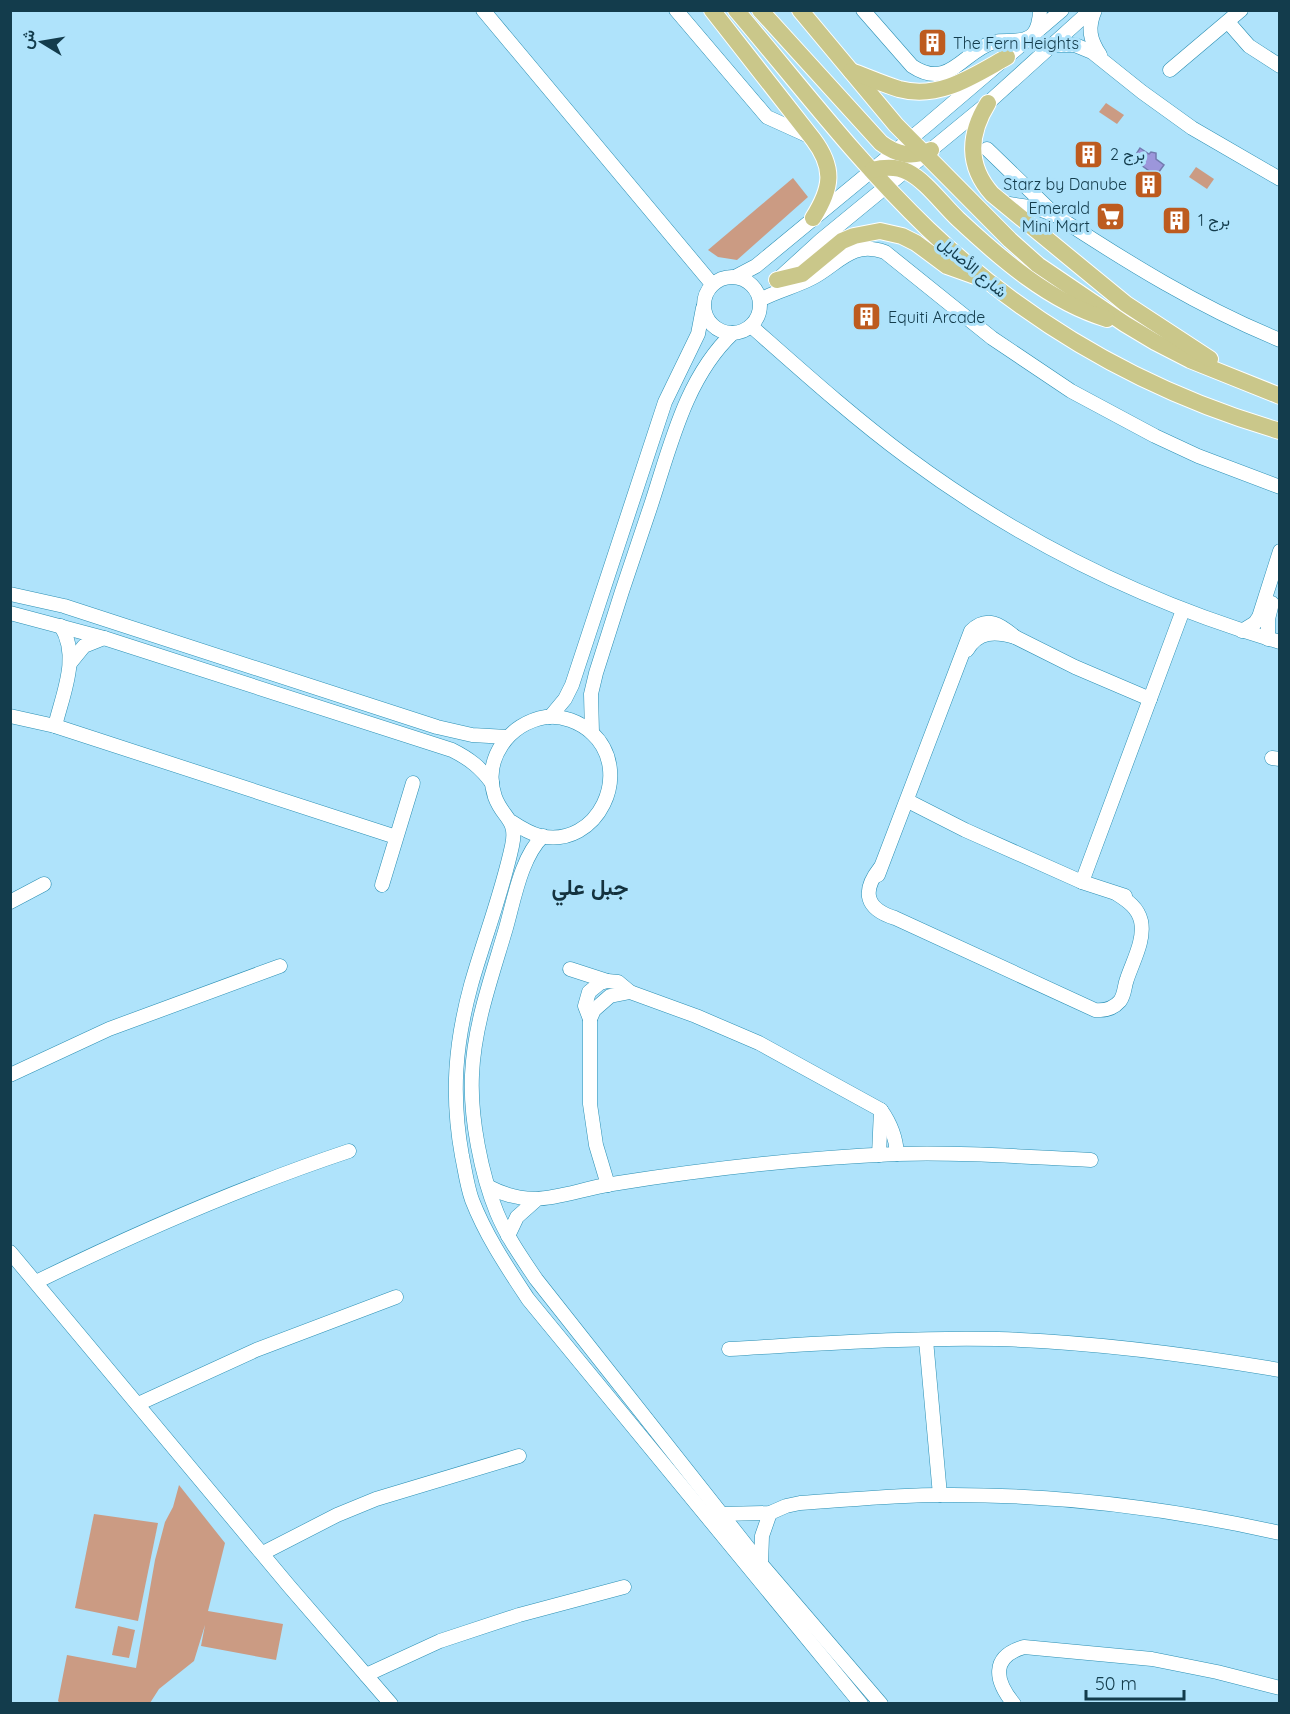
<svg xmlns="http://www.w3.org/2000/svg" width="1290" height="1714" font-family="Quicksand,Vazirmatn,sans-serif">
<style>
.green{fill:#cb9b83}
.water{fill:#9c96db;stroke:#737bb0;stroke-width:1.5}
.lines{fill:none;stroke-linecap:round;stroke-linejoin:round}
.minor-casing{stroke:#2a8fb3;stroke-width:15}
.major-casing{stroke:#fff;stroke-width:18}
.minor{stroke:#fff;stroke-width:14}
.major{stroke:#cac78a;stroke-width:16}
.labels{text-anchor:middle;stroke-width:6;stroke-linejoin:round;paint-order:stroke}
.poi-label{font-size:16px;fill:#133c4c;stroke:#afe3fb;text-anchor:start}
.street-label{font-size:16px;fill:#133c4c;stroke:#afe3fb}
.district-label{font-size:22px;font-weight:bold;fill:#14323e;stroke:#afe3fb}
</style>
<rect width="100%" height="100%" fill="#afe3fb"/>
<g class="green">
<polygon points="1106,103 1124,115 1117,124 1099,112"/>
<polygon points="1196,167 1214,179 1207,189 1189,177"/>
<polygon points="793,178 808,197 737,260 718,257 708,250"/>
<polygon points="179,1485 225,1543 208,1611 283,1624 276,1660 201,1646 205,1625 194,1661 159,1689 150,1703 60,1703 58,1701 67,1655 136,1668 155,1560 165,1522 173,1507"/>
<polygon points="94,1514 158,1523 138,1621 75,1608"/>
<polygon points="118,1626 135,1630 129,1658 112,1655"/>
</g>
<polygon class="water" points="1140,148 1149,154 1151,152 1156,153 1156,159 1164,165 1156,176 1133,159"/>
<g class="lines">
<defs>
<g id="minor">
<polyline points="483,10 712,284"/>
<polyline points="676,10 767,117 809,136"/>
<path d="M 863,10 L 912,66 C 949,91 963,51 994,42 C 1005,39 1021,44 1031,36 C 1038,31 1040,18 1040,10"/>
<path d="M 1095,10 C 1087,28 1090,40 1100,55"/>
<polyline points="1228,22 1249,46 1280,66"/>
<polyline points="1052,45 1075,45 1092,52 1142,92 1192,128 1280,179"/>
<polyline points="1170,70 1241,10"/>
<polyline points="987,149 1051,211"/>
<path d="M 1003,203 L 1036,208 L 1055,215 C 1127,262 1199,307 1280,340"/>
<polyline points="737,276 756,266 927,125 1062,10"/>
<circle cx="732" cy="305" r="28"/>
<polyline points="776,281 821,240 988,103 1091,10"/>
<path d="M 764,298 C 780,290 797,286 812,278 C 839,264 851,240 885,252 L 992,338 L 1071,391 L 1155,436 L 1198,456 L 1280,487"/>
<path d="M 751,326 C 802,371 853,417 907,457 C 1019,540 1146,603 1280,642"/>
<polyline points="10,594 64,606 437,727 472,735 507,737"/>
<path d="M 10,613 L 104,638 L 452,750 C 470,759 481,768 492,783"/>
<polyline points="1242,631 1255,623 1259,617 1280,551"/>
<polyline points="1268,639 1268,619 1272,603"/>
<path d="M 967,650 C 978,631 995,631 1015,637 L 1075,667 L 1150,699"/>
<polyline points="71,662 84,646 104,638"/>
<polyline points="10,716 55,726 396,837"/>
<polyline points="550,717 565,699 572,685 665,402 698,334 703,308"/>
<path d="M 55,726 C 63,693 80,657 61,626"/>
<path d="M 592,733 L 591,694 L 596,673 C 613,618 631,563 650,508 C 670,448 685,378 733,333"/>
<polyline points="1272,758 1280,759"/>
<polyline points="908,801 965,830 1082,882 1125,896"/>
<path d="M 512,822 C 521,828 529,833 540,836 C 598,849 634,772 592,733 C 580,722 562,715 546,717 C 509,723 482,759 495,797 C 503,819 518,819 512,846 C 502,893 484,939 471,985 C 455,1044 451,1095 462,1156 C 465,1170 467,1186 472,1200 C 486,1236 507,1267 528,1299 L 861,1704"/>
<path d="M 543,836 C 521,857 514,900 506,928 C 492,976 474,1025 472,1075 C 470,1117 481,1174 497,1213 C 507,1237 522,1258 536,1279 L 761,1564 L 881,1704"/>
<path d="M 880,868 C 861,892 866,909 895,918 L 1095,1010 C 1105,1011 1113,1009 1120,1001 C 1125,994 1124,987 1127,979 C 1133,961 1145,940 1141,921 C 1138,908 1128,901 1117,894"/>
<path d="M 878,875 L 971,631 C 987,615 1001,625 1015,637"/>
<polyline points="1082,882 1183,610"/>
<polyline points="382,885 413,783"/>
<polyline points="10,902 44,884"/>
<polyline points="570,969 607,981"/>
<path d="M 590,1019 L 594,1010 L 610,996 L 630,992 L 696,1016 L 759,1043 L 881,1110 C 891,1124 896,1137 897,1154"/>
<polyline points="10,1075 109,1029 280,966"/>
<polyline points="879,1155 881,1110"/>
<polyline points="608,1185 596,1145 590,1104 590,1019 585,1006 589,992 600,983 607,981 618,982 630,992"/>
<path d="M 489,1187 C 535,1211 564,1192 612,1184 C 706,1169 800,1158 896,1154 C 961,1152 1026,1157 1091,1160"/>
<polyline points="508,1236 517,1217 535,1201"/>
<polyline points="10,1252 289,1586 391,1704"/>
<path d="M 36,1282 C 138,1232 241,1187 349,1151"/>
<polyline points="926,1340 940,1495"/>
<path d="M 729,1349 C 818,1344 908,1337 998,1339 C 1093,1342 1186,1354 1280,1370"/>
<polyline points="138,1404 256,1350 396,1297"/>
<path d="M 721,1514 L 770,1513 L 786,1506 L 800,1503 C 847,1500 894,1495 941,1495 C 1055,1494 1169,1508 1280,1533"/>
<polyline points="263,1553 337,1515 376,1499 519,1456"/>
<polyline points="761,1564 762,1536 770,1513"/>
<polyline points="366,1675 440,1641 519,1615 624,1587"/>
<path d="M 1014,1704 C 995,1681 990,1657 1024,1647 L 1152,1659 L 1217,1672 L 1280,1688"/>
</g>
<g id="major">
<path d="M 712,10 L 813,139 C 835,168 832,188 813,218"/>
<path d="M 736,10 C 799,84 858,162 928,229 C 1030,326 1145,392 1280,431"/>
<path d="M 760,10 L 881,143 C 897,155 912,158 931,150"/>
<polyline points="800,10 896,125 1010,240 1038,265 1125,324 1155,342 1190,360 1280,396"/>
<path d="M 851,71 C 867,77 883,84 899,89 C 939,100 973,76 1007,57"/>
<path d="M 988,103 C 968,135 967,166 992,194 L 1126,304 L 1210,359"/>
<path d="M 872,170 C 884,167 896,166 908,172 C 926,181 943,205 958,219 C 1001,259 1050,302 1107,319"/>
<polyline points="777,280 802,274 842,241 854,236 880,231 902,236 916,243 947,266 975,276"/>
</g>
</defs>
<use href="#minor" class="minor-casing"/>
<use href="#major" class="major-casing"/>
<use href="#minor" class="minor"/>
<use href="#major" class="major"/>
</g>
<defs>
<symbol id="building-square" viewBox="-11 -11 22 22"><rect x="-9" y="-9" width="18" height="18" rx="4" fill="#bd5b1f" stroke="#afe3fb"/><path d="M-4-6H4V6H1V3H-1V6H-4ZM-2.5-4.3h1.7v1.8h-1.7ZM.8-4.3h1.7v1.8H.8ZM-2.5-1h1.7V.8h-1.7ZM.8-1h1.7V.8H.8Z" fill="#fff"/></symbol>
<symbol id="supermarket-square" viewBox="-11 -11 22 22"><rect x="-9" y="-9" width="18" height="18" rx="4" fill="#bd5b1f" stroke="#afe3fb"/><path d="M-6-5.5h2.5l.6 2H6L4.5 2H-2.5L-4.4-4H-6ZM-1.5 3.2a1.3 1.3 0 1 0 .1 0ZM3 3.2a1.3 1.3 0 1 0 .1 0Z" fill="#fff"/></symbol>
</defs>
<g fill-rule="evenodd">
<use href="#building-square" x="916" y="26" width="33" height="33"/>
<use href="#building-square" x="1072" y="138" width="33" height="33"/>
<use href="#building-square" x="1132" y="168" width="33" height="33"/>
<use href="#supermarket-square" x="1094" y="200" width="33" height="33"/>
<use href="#building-square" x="1160" y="204" width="33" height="33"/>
<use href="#building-square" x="850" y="300" width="33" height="33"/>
</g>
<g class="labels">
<g class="poi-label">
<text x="953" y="49">The Fern Heights</text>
<text x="1110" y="160">برج 2</text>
<text x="1127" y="190" text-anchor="end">Starz by Danube</text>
<text x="1090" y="214" text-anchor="end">Emerald<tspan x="1090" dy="18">Mini Mart</tspan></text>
<text x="1198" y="226">برج 1</text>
<text x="888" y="323">Equiti Arcade</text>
</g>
<g class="street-label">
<text transform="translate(973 267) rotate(40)" y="6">شارع الأصايل</text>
</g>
<g class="district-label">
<text x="590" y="895">جبل علي</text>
</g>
</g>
<rect width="1290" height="1714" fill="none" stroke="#133c4c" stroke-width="24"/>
<g transform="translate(42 42) rotate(281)" stroke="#afe3fb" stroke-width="4.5" paint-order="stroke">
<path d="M0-4.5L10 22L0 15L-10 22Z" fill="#133c4c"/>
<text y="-9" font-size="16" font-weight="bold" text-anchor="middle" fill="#133c4c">ش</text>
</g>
<path d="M1086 1690v9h98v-9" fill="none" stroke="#133c4c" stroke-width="3"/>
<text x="1095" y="1690" font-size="18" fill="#133c4c" stroke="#afe3fb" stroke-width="4.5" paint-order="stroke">50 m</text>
</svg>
